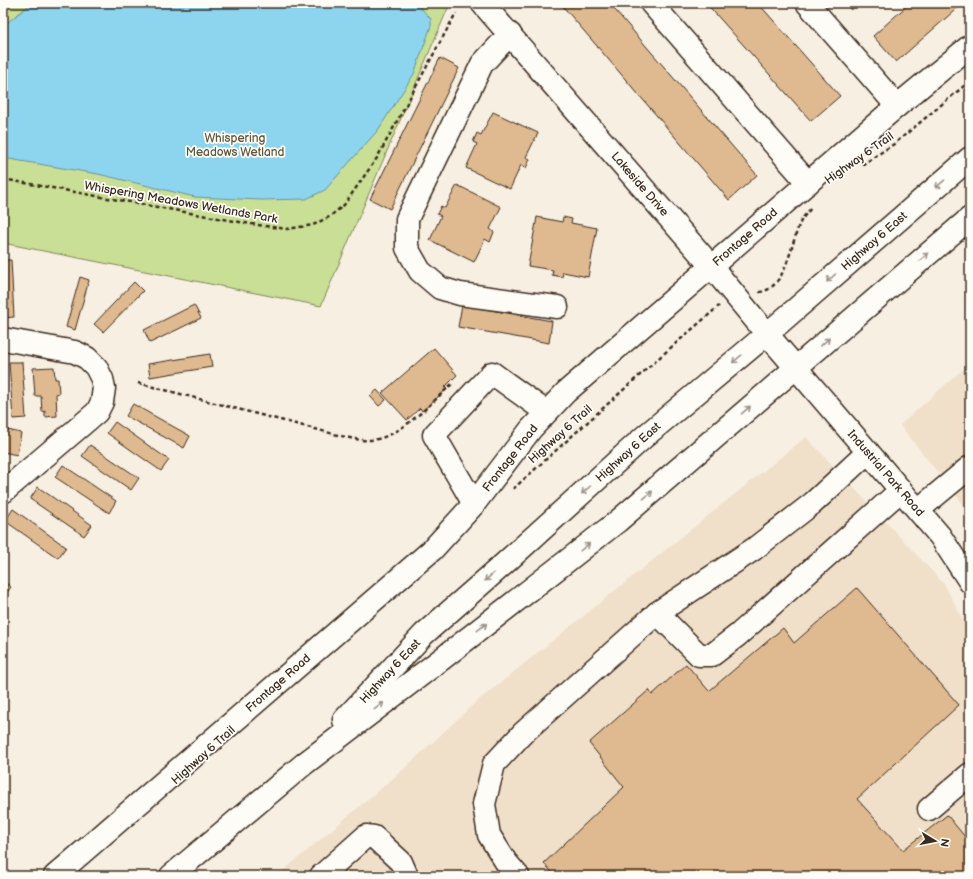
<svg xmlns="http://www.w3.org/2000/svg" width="973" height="879" font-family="'Balsamiq Sans',sans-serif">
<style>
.built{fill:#f0dfc9}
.green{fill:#c8df95;stroke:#82845a}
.water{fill:#8dd5ef;stroke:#6c919b}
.building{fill:#dfba90;stroke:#3b2a1e}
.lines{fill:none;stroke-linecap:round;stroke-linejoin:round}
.minor-casing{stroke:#3b2a1e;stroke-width:25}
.major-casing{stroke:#3b2a1e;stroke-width:25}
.path{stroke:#3b2a1e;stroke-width:2.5;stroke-dasharray:4 3;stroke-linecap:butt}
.minor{stroke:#fdfcf7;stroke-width:22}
.major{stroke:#fdfcf7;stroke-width:22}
.oneway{stroke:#9c938a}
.labels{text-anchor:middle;stroke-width:3.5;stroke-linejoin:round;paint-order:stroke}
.park-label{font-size:12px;fill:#5e573c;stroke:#fdfcf7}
.street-label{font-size:12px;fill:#3b2a1e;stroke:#fdfcf7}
</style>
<rect width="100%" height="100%" fill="#f7efe2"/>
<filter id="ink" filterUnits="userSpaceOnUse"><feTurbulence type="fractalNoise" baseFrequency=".025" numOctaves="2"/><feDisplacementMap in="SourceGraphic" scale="8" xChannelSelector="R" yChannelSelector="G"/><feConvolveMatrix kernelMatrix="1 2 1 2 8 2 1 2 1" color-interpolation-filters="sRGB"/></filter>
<g filter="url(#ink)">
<g class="built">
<polygon points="970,363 970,513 900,425"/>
<polygon points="806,437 944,584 970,633 970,876 277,876 404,769 474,704"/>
</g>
<polygon class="green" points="3,3 443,3 448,8 321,306 3,243"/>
<polygon class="water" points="32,3 416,3 431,19 431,26 414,74 378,130 325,190 306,199 261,200 195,197 98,174 3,158 3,26"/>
<g class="building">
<polygon points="560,3 609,3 757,175 729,200"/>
<polygon points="706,3 758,3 840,96 811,121"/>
<polygon points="845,3 859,3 851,10"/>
<polygon points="910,3 963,3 896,62 873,36"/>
<polygon points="440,58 459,68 390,209 370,199"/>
<polygon points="493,112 538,133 526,157 530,159 526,168 521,165 510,189 466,168 477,144 473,142 477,133 481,135"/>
<polygon points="457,185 501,207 490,229 494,232 490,242 485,239 474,262 430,240 441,216 437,214 441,206 445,208"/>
<polygon points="537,217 562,222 563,217 572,219 571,223 597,228 588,277 563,272 562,277 552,275 553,270 528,266"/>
<polygon points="3,260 11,260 14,317 3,318"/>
<polygon points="80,277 89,280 75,330 66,327"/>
<polygon points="134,282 143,291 103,332 94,324"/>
<polygon points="194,305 201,318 150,343 144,330"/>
<polygon points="462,305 552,321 549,343 458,327"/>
<polygon points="434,348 457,375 445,387 447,389 422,411 420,408 407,420 382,393"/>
<polygon points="210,354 212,367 150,377 148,364"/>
<polygon points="9,362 22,362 26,418 13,419"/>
<polygon points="54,367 55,379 58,379 59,393 56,394 57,416 45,417 45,411 42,412 41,396 35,396 33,368"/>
<polygon points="377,390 386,400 379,406 370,396"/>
<polygon points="133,404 190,436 184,448 126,416"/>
<polygon points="115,422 169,460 161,471 107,433"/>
<polygon points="3,429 21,433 17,455 3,452"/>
<polygon points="90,445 139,478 131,490 82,456"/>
<polygon points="63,465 116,501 109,513 55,477"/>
<polygon points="38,487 92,525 84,536 30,499"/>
<polygon points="13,509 66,547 58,558 5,521"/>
<polygon points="3,581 11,587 3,598"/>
<polygon points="857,588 959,705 857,799 903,850 947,815 970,843 970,876 555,876 544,863 624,787 589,743 649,690 652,695 686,664 709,691 783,628 794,643"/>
</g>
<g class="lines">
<defs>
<g id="minor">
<polyline points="482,3 711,266 767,334 940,536 970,582"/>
<polyline points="651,3 808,183"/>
<polyline points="807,3 897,106"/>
<polyline points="510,34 482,64 407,219 407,248 420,271 440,288 460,294 557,307"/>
<polyline points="3,339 75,352 87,358 96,367 102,379 104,388 102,402 97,412 3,492"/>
<polyline points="474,504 434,435 492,373 546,412"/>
<polyline points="918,510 970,467"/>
<polyline points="657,613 699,655 712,655 738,635 901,490"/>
<polyline points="929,809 970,774"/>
<polyline points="55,876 432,550 474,504 531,429 566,392 897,106 970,46"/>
<polyline points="321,876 366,836 374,837 401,862 407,876"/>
<polyline points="518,876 506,862 489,835 484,804 494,764 523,733 657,613 754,549 813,503 868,452"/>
</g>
<g id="major">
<polyline points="344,720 424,634 505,563 644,437 767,334 970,158"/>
<polyline points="171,876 304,764 443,658 618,521 970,218"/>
</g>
</defs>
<use href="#minor" class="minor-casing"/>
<use href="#major" class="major-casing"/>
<g class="path">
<polyline points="862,165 894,144 970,81"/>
<polyline points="3,179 251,224 287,229 313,225 329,217 344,205 377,158 456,13"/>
<path d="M 759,292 C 786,290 791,243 800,223 C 802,218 807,213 811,208"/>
<path d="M 138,383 L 334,434 C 346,437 358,441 371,440 C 400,438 432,402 453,383"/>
<polyline points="513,489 660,357 719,306"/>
</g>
<use href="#minor" class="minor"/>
<use href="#major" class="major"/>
</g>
<defs><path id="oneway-shaft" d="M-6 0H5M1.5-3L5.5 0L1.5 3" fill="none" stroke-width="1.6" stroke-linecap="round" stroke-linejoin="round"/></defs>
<g class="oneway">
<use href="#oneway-shaft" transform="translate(940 184) rotate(139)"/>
<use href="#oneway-shaft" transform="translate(924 257) rotate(-41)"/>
<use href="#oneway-shaft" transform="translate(831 278) rotate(139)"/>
<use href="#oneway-shaft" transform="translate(825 342) rotate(-41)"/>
<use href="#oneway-shaft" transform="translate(737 359) rotate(140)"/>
<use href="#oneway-shaft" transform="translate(746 410) rotate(-41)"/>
<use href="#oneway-shaft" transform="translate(586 490) rotate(138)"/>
<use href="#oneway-shaft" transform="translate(648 495) rotate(-41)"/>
<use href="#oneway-shaft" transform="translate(585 547) rotate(-38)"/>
<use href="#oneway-shaft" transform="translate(489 577) rotate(139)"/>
<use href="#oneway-shaft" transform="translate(482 627) rotate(-38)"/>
<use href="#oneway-shaft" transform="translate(379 706) rotate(-37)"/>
</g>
</g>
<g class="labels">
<g class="park-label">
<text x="235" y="142">Whispering<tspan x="235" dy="14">Meadows Wetland</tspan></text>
</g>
<g class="street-label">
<text transform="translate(859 158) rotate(-35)" y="4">Highway 6 Trail</text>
<text transform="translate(640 184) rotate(49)" y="4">Lakeside Drive</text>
<text transform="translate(181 202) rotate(10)" y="4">Whispering Meadows Wetlands Park</text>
<text transform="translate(745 237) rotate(-41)" y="4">Frontage Road</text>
<text transform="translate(874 241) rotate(-41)" y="4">Highway 6 East</text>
<text transform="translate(560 434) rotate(-42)" y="4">Highway 6 Trail</text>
<text transform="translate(628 452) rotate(-42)" y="4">Highway 6 East</text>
<text transform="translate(510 458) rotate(-52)" y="4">Frontage Road</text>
<text transform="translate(886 473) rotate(49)" y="4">Industrial Park Road</text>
<text transform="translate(390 671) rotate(-47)" y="4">Highway 6 East</text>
<text transform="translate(278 683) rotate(-41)" y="4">Frontage Road</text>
<text transform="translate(203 755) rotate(-42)" y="4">Highway 6 Trail</text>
</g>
</g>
<rect width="973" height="879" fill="none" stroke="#fdfcf7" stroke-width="16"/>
<rect x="8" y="8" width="957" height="863" fill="none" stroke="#3b2a1e" stroke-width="1.5" filter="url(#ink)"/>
<g transform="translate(935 841) rotate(100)" stroke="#fdfcf7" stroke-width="3" paint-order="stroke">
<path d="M0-3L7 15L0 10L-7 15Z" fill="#3b2a1e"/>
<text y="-6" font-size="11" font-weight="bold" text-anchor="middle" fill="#3b2a1e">N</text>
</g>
</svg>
